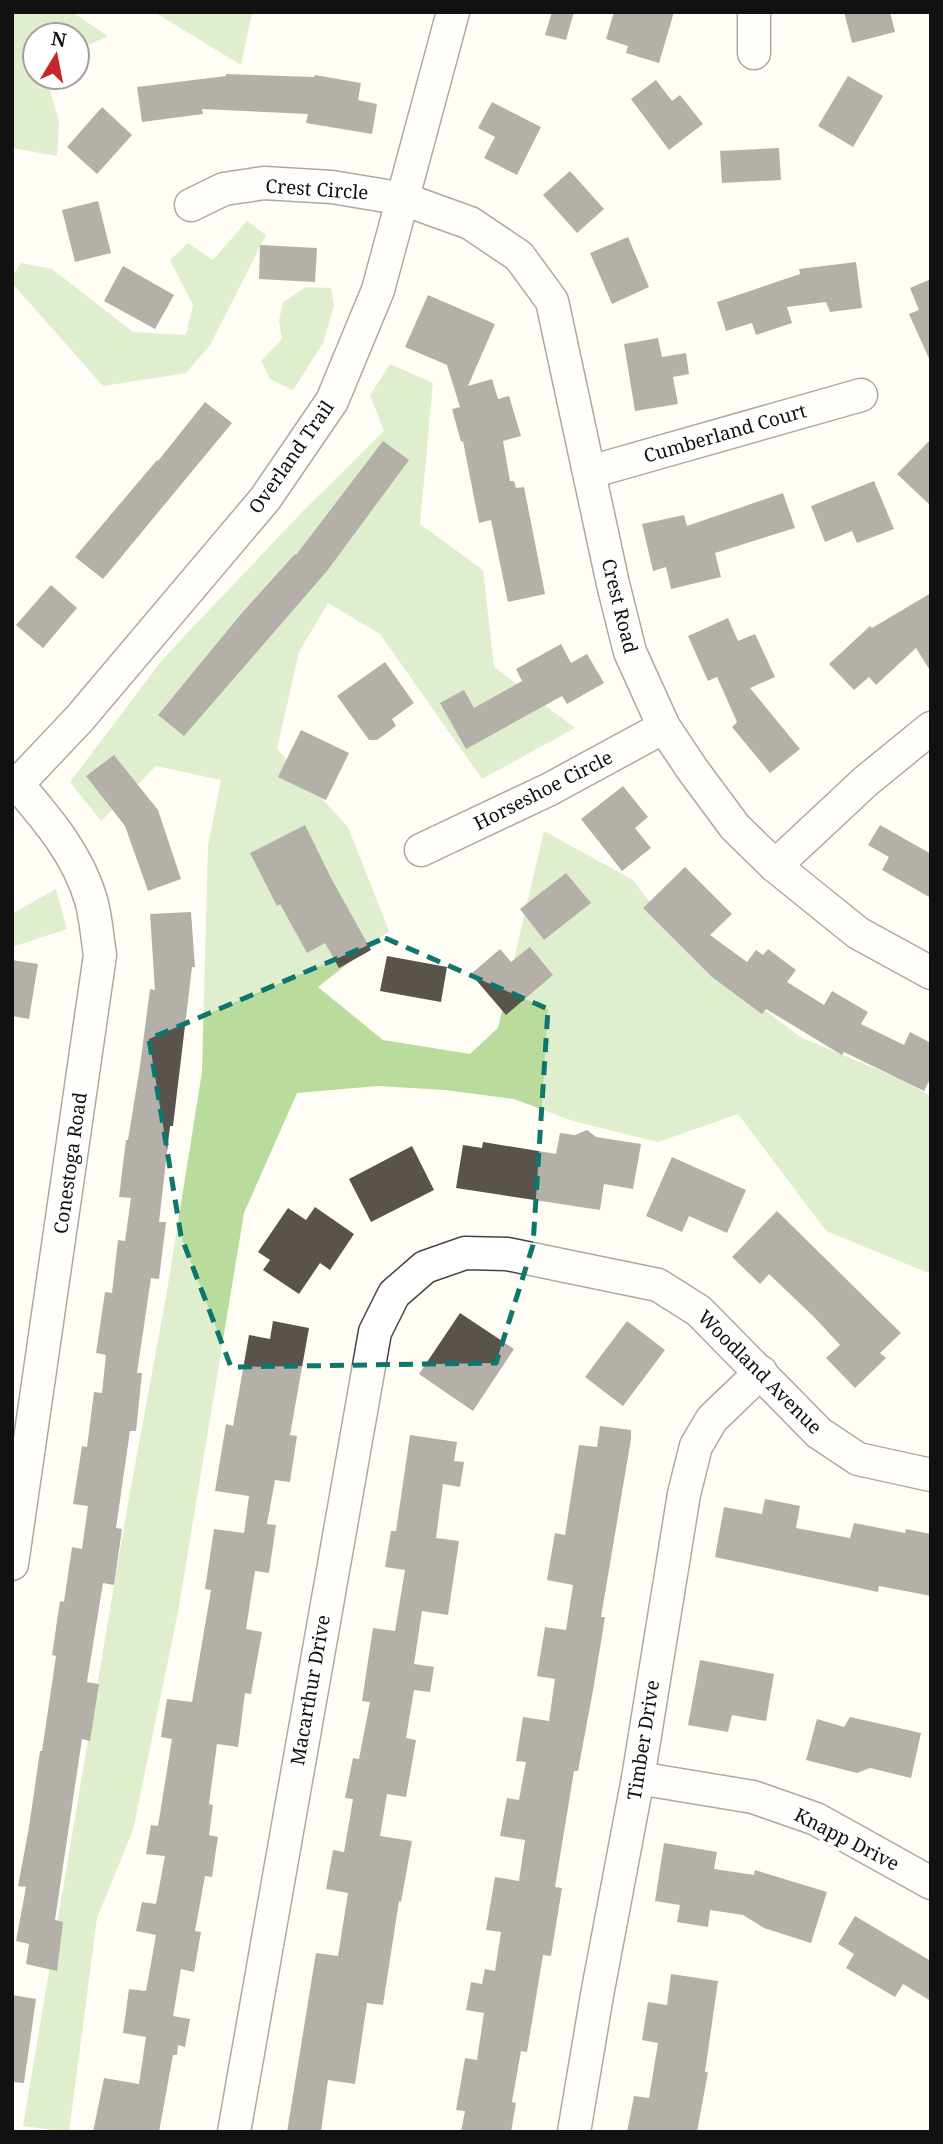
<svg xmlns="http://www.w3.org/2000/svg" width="943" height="2144" font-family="'Noto Serif',serif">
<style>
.forest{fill:#b9dc9c}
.building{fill:#5a524d}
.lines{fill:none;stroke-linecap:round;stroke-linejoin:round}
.minor-casing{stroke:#444;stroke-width:35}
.minor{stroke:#fff;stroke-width:32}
.marked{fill:none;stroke:#0f766e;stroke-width:5;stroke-dasharray:14 9;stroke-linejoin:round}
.labels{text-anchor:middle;stroke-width:7;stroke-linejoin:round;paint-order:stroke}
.street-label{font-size:19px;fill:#111;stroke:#fff}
</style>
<rect width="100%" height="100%" fill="#fffdf5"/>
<g class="forest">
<polygon points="12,12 72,12 108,36 77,50 77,35 35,35 35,77 46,77 59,121 57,156 12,148"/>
<polygon points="154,12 255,12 252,13 241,65"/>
<polygon points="247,221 266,235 210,345 186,373 103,386 12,283 12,276 21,263 52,269 133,332 186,335 193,305 170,260 188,243 213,260"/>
<polygon points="306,287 331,288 334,306 323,343 293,390 270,379 261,361 282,339 279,321 283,302"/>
<polygon points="390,364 433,383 420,524 483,570 494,667 575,728 482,779 380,634 328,603 299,652 277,749 348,827 389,931 318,987 383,1040 470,1054 498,1028 544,831 633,880 690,955 802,1038 898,1078 931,1096 931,1274 826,1231 738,1114 658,1142 573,1121 514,1099 445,1090 378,1086 297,1093 244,1213 178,1612 133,1830 97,1918 69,2132 23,2126 127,1509 167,1291 202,1072 208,846 221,780 156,766 101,821 70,782 162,660 304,510 384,431 370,395"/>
<polygon points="56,889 67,929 12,947 12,914"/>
</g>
<g class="building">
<polygon points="552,12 574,12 566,40 545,35"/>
<polygon points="614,12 674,12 659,63 626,53 628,46 606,39"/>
<polygon points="844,12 890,12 895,32 852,43"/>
<polygon points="226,74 314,77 315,75 361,83 358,100 377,104 372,134 306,123 308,114 202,109 203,114 142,122 137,87 226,76"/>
<polygon points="848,76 883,96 853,147 818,126"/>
<polygon points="656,80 672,101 680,95 703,124 669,150 631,99"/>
<polygon points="492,102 541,127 517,175 484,158 495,137 478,128"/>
<polygon points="102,107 132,135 97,174 67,147"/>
<polygon points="779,148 781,180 722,183 720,151"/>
<polygon points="570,171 604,209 577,233 543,195"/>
<polygon points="98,201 111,253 75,262 62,210"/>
<polygon points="628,237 649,287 612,304 590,253"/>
<polygon points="260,245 317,248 315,282 259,279"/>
<polygon points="856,262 862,308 830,312 826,302 787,307 792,323 756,335 752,323 726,331 717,302 800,274 799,269"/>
<polygon points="123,266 174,295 155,329 104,301"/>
<polygon points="931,279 931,363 909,314 919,310 910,288"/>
<polygon points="428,295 495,324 468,386 492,379 498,399 509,396 521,436 503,441 510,481 514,481 516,488 524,487 545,594 508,602 491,520 479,523 463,441 461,442 452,409 460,407 447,365 405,347"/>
<polygon points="658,338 662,357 686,353 689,374 673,377 678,404 635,411 624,344"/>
<polygon points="205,402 232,423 103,579 75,557 157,460 158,461"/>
<polygon points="931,439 931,506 897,474"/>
<polygon points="383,441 409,460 327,571 184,736 158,715 241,614 295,554 296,555"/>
<polygon points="874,481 894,529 857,543 852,531 825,542 811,506"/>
<polygon points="783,493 795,528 715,553 721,577 671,589 666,567 653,571 642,524 684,515 687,526"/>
<polygon points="51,585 77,608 43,648 16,625"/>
<polygon points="931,593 931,672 916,648 876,685 869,677 854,690 829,664 870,626 872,628"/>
<polygon points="728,618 738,641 755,634 775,677 750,688 800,749 770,773 732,727 737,722 717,677 708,681 688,636"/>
<polygon points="561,644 571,663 587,654 604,683 567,704 562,696 466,749 440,703 464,690 474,708 522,681 516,669"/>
<polygon points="385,662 414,703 392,719 396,726 377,740 369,740 337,696"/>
<polygon points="301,730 349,753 326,800 278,777"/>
<polygon points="114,755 158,810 181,879 148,891 125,826 86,776"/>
<polygon points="623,786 648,817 635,828 651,848 622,871 581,819"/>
<polygon points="305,825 331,878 371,950 339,968 325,943 307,953 280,904 277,906 250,853"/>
<polygon points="880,825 931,854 931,898 882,870 889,857 868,845"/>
<polygon points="685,867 732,914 710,935 747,962 756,950 763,955 768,949 796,970 787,982 824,1005 832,991 868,1012 861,1024 904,1045 910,1032 931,1043 931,1077 924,1091 844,1052 842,1055 766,1009 762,1014 712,977 643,908"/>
<polygon points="566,873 591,903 544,940 520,909"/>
<polygon points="191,912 195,967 192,967 173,1126 170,1126 159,1222 166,1222 159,1279 151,1278 137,1373 142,1373 136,1431 130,1431 116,1528 122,1529 114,1585 103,1583 87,1682 99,1684 90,1741 82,1739 55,1920 63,1922 57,1971 26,1964 29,1944 16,1941 26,1887 18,1886 29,1827 40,1751 42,1751 56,1656 52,1655 60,1601 64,1602 72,1547 82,1549 88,1506 73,1504 82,1446 87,1447 94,1392 102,1393 106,1355 96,1353 105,1292 112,1293 118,1240 125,1241 131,1198 119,1197 126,1140 128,1140 140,1066 150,989 155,990 150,914"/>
<polygon points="530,947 553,975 506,1015 471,974 500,949 511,962"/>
<polygon points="387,956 447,967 441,1002 380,991"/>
<polygon points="12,960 38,964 29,1019 12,1016"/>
<polygon points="587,1130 596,1137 641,1144 633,1189 604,1184 600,1210 456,1188 463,1145 482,1148 483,1142 556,1154 560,1133 575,1135"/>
<polygon points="412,1146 434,1190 371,1222 349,1179"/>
<polygon points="672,1157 746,1190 727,1233 689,1216 682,1232 646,1216"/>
<polygon points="315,1207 354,1234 330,1270 320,1263 299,1294 263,1270 270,1260 258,1252 288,1208 306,1220"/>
<polygon points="777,1211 901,1333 880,1353 886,1358 855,1388 826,1358 840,1345 814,1317 769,1274 760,1284 732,1257"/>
<polygon points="460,1313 514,1349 473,1411 419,1374"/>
<polygon points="273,1321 309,1328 290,1435 297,1436 290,1482 275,1480 267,1524 276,1525 269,1573 255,1571 246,1629 262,1632 251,1694 245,1693 238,1747 217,1744 209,1804 213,1805 209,1835 218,1837 212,1877 205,1876 195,1931 201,1932 194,1972 181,1969 173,2016 190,2019 185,2047 178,2045 177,2055 173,2055 159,2132 93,2132 104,2078 139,2084 146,2037 123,2033 129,1989 146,1991 156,1935 136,1931 142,1902 156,1904 165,1856 146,1854 151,1825 158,1826 172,1739 161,1737 167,1699 192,1702 211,1590 205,1589 214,1529 244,1533 249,1496 215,1491 226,1424 233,1426 249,1335 270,1339"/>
<polygon points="627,1321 665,1350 623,1406 585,1377"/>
<polygon points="600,1426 631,1430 631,1439 601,1617 605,1617 594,1685 578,1771 574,1771 555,1887 562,1888 551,1956 543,1955 527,2052 521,2051 512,2102 516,2103 511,2132 461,2132 465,2111 456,2110 465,2058 477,2060 484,2013 466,2010 471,1982 482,1984 485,1969 495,1971 501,1932 486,1930 495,1877 519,1881 525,1840 500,1836 507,1798 519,1800 526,1762 516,1761 523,1717 549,1721 555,1679 537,1676 545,1627 566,1630 573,1585 547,1580 555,1533 565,1535 579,1445 597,1447"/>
<polygon points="410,1435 457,1442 454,1461 464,1462 460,1487 443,1484 436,1538 459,1541 448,1615 422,1611 414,1664 434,1667 430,1692 414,1690 406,1738 416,1740 406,1797 387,1794 380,1836 412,1841 401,1902 399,1901 383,2005 367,2003 355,2084 328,2080 321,2132 287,2132 316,1953 338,1956 348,1893 326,1889 333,1850 344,1852 353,1799 345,1798 353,1758 359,1759 370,1702 362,1701 373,1628 395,1631 405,1570 385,1567 391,1531 396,1531"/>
<polygon points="765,1499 800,1506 796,1528 850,1538 854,1523 905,1533 906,1529 931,1534 931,1596 879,1586 878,1592 715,1557 724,1507 762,1514"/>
<polygon points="700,1660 774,1674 766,1721 732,1715 728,1732 688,1725"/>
<polygon points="850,1717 921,1733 911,1778 870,1768 857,1773 806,1760 817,1719 844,1727"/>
<polygon points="664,1843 717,1852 714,1869 754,1875 755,1870 827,1892 811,1943 764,1928 743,1915 710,1910 708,1927 677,1922 680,1905 655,1901"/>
<polygon points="855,1916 931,1961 931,2001 903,1984 895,1997 846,1968 854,1954 838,1944"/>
<polygon points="671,1974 718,1981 705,2072 708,2072 697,2132 627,2132 634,2096 649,2098 658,2043 642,2040 648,2002 667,2005"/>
<polygon points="12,1995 36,1999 24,2083 12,2082"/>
</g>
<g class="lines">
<defs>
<g id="minor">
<polyline points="754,12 754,53"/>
<polyline points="191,205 224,189 264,183 332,187 404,199 431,209 470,223 519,256 552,301 613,584 630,652 664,727 692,769 735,827 775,866 858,933 931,973"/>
<polyline points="590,472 861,395"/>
<polyline points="12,790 80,718 265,499 332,401 378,290 453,12"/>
<polyline points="421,850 550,789 664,727"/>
<polyline points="775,866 866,781 931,728"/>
<path d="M 12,1564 L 100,955 C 97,937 96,917 91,900 C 78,855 48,820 18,785"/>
<polyline points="638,1778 753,1797 816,1819 931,1883"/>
<polyline points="234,2132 375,1332 394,1294 425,1267 465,1253 507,1254 658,1285 699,1311 819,1433 858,1459 931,1475"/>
<polyline points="574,2132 597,1995 638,1778 684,1494 696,1446 712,1419 761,1372"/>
</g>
</defs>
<use href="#minor" class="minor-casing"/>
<use href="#minor" class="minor"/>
</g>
<path d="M0 0H943V2144H0ZM 385,938 L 548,1009 L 533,1245 L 496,1363 L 231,1367 L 181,1236 L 149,1039 Z" fill="#fffdf5" fill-opacity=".55" fill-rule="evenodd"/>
<path class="marked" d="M 385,938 L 548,1009 L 533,1245 L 496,1363 L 231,1367 L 181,1236 L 149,1039 Z"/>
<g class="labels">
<g class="street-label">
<text transform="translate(317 189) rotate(4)" y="7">Crest Circle</text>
<text transform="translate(725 433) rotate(-16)" y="7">Cumberland Court</text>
<text transform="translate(291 457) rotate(-55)" y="7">Overland Trail</text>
<text transform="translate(620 606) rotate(76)" y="7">Crest Road</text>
<text transform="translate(543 790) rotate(-27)" y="7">Horseshoe Circle</text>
<text transform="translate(70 1163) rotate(-82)" y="7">Conestoga Road</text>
<text transform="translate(760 1372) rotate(45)" y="7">Woodland Avenue</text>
<text transform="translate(310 1690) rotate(-80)" y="7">Macarthur Drive</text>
<text transform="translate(643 1740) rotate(-81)" y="7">Timber Drive</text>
<text transform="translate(847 1839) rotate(27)" y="7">Knapp Drive</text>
</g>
</g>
<rect width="943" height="2144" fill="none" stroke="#111111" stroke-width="28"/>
<g transform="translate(56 56) rotate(10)"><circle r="33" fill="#ffffff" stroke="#a0a0a0" stroke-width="2"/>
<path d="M0-5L12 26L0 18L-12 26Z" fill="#c4262e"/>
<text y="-10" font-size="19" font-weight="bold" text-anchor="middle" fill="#111111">N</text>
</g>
</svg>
